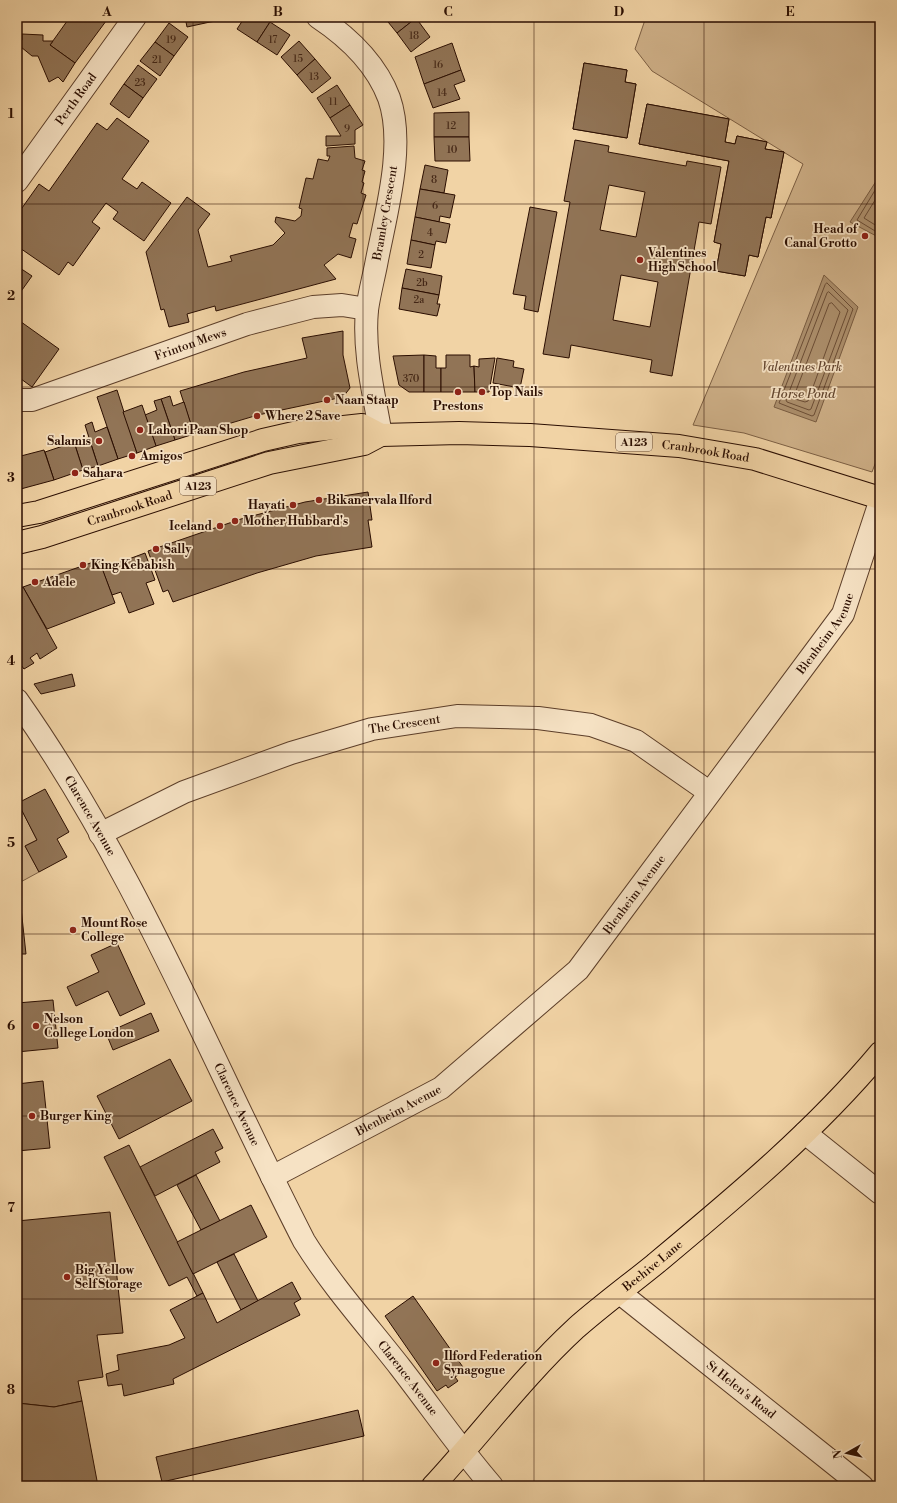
<svg xmlns="http://www.w3.org/2000/svg" width="897" height="1503" font-family="'Libre Bodoni',serif">
<style>
.green{fill:#cfb189;stroke:#7c5f44}
.water{fill:#ad906d;stroke:#795c41}
.lines{fill:none;stroke-linecap:round;stroke-linejoin:round}
.shore{stroke:#6c4e36;stroke-width:1}
.building{fill:#917456;stroke:#2a0d00;fill-rule:evenodd}
.minor-casing{stroke:#5c3e29;stroke-width:24}
.major-casing{stroke:#2a0d00;stroke-width:24}
.minor{stroke:#f6e2c4;stroke-width:22}
.major{stroke:#f1d3a5;stroke-width:22}
.grid{fill:none;stroke:#2a0d00;stroke-width:1;stroke-opacity:0.55}
.poi-dot{fill:#8f2418;stroke:#f6e2c4;stroke-width:1.5}
.labels{text-anchor:middle;stroke-width:3.5;stroke-linejoin:round;paint-order:stroke}
.number-label{font-size:10px;fill:#442716}
.shield{fill:#f6e2c4;stroke:#674d3b;stroke-width:1}
.shield-label{font-size:11px;font-weight:bold;fill:#2a0d00}
.street-label{font-size:12px;fill:#2a0d00;stroke:#f6e2c4}
.poi-label{font-size:12px;font-weight:bold;fill:#2a0d00;stroke:#f6e2c4;text-anchor:start}
.park-label{font-size:12px;font-style:italic;fill:#644630;stroke:#f6e2c4}
.water-label{font-size:13px;font-style:italic;fill:#654831;stroke:#f6e2c4}
.neatline{fill:none;stroke:#2a0d00;stroke-width:1.5}
.grid-label{font-size:13px;text-anchor:middle;font-weight:bold;fill:#2a0d00}
</style>
<rect width="100%" height="100%" fill="#f1d3a5"/>
<filter id="stains"><feTurbulence type="fractalNoise" baseFrequency=".005" numOctaves="4"/><feColorMatrix values="0 0 0 0 .2 0 0 0 0 .09 0 0 0 0 .02 0 0 0 .5 -.17"/></filter>
<radialGradient id="worn" r=".72"><stop offset=".6" stop-color="#630" stop-opacity="0"/><stop offset="1" stop-color="#630" stop-opacity=".3"/></radialGradient>
<g class="green">
<polygon points="646,17 880,17 880,451 872,472 744,433 693,425 803,164 652,71 635,49"/>
<polygon points="17,801 37,840 25,846 39,872 17,884"/>
</g>
<g class="water">
<polygon points="880,175 880,238 850,222"/>
<polygon points="824,275 858,307 816,422 774,407"/>
</g>
<g class="lines">
<g class="shore">
<polyline points="880,182 857,220 880,234"/>
<polyline points="880,192 864,218 880,228"/>
<polygon points="827,283 853,309 814,415 812,416 779,403 825,285"/>
<polygon points="829,292 848,310 811,409 809,410 787,402 786,400 827,293"/>
<polygon points="832,303 840,312 808,401 805,402 795,399 794,396 829,304"/>
</g>
</g>
<g class="building">
<polygon points="70,17 109,17 75,63 50,45"/>
<polygon points="185,17 209,17 210,22 187,27"/>
<polygon points="209,17 233,17 234,18 210,22"/>
<polygon points="245,17 263,17 270,22 257,42 237,29"/>
<polygon points="384,17 415,17 416,18 397,33"/>
<polygon points="416,18 430,37 411,52 397,33"/>
<polygon points="270,22 290,35 277,55 257,42"/>
<polygon points="169,23 188,37 174,56 155,42"/>
<polygon points="22,34 43,35 43,41 53,41 50,45 75,63 63,82 58,77 49,82 38,56 32,56 21,47 17,47 17,40 22,40"/>
<polygon points="299,41 315,59 297,75 281,57"/>
<polygon points="155,42 174,56 160,76 140,61"/>
<polygon points="452,43 461,70 424,84 415,57"/>
<polygon points="315,59 331,78 312,93 297,75"/>
<polygon points="584,63 627,70 625,82 636,84 627,138 573,129"/>
<polygon points="584,63 627,70 625,82 636,84 627,138 573,129"/>
<polygon points="138,65 157,79 143,98 124,84"/>
<polygon points="461,70 465,81 454,85 460,99 433,108 424,84"/>
<polygon points="124,84 143,98 129,118 110,104"/>
<polygon points="337,85 350,105 330,118 317,98"/>
<polygon points="647,104 729,119 725,142 735,144 737,136 767,142 765,149 784,152 771,218 766,217 758,257 749,255 745,276 716,271 721,244 714,242 729,161 639,144"/>
<polygon points="647,104 729,119 725,142 735,144 737,136 767,142 765,149 784,152 771,218 766,217 758,257 749,255 745,276 716,271 721,244 714,242 729,161 639,144"/>
<polygon points="350,105 363,125 355,130 355,144 326,146 326,136 341,136 330,118"/>
<polygon points="469,112 469,137 434,137 434,113"/>
<polygon points="117,118 149,141 122,179 137,189 142,182 171,203 144,241 113,219 118,212 106,203 92,222 100,228 73,266 68,262 59,275 17,246 17,215 39,184 49,191 97,123 107,130"/>
<polygon points="434,137 469,137 470,161 435,161"/>
<path d="M 575,140 L 609,146 L 608,152 L 686,166 L 687,161 L 721,167 L 711,224 L 699,222 L 672,376 L 650,372 L 652,360 L 571,345 L 569,358 L 543,354 L 570,202 L 564,201 ZM 609,185 L 645,192 L 636,237 L 600,230 ZM 621,275 L 658,282 L 650,327 L 613,320 Z"/>
<polygon points="354,146 355,158 365,161 362,170 365,171 362,182 364,183 361,193 366,195 357,224 353,223 349,237 356,239 351,258 338,254 324,265 336,279 216,311 215,306 187,314 189,322 169,327 164,309 161,310 146,252 187,197 210,214 198,230 208,267 232,261 230,256 273,245 285,233 275,222 276,217 295,221 301,216 302,209 299,208 306,178 313,179 318,159 328,161 330,156 327,156 327,148"/>
<polygon points="425,165 448,170 444,193 420,189"/>
<polygon points="420,189 455,195 450,218 440,216 439,222 415,217"/>
<polygon points="530,207 557,212 538,312 524,309 526,296 513,294"/>
<polygon points="415,217 450,224 446,243 436,241 435,245 411,240"/>
<polygon points="411,240 435,245 431,268 407,264"/>
<polygon points="17,266 32,276 17,297"/>
<polygon points="406,269 442,276 439,295 402,288"/>
<polygon points="402,288 439,295 437,304 440,304 437,316 399,309"/>
<polygon points="17,319 59,349 32,387 17,376"/>
<polygon points="343,331 343,355 350,388 343,397 258,415 194,434 180,391 244,372 307,358 302,338"/>
<polygon points="424,355 424,392 409,392 399,385 393,356"/>
<polygon points="424,355 436,356 436,368 441,368 441,392 424,392"/>
<polygon points="446,355 470,355 470,367 474,366 475,392 441,392 441,368 446,368"/>
<polygon points="495,358 489,392 475,392 474,366 479,367 479,359"/>
<polygon points="497,358 514,361 513,367 524,369 520,388 493,383"/>
<polygon points="117,390 137,453 118,459 97,397"/>
<polygon points="170,396 173,406 184,402 194,434 175,440 161,399"/>
<polygon points="161,399 175,440 156,446 145,415 157,410 154,401"/>
<polygon points="142,405 156,446 137,453 123,412"/>
<polygon points="92,422 95,432 107,427 118,459 98,466 85,425"/>
<polygon points="89,438 98,466 83,470 74,442"/>
<polygon points="69,440 70,444 74,442 83,470 54,480 45,452 63,446 61,442"/>
<polygon points="44,450 54,480 17,490 17,457"/>
<polygon points="368,492 372,520 368,520 372,547 316,556 257,573 173,602 168,590 163,592 148,551 241,519 275,510 305,502"/>
<polygon points="145,553 155,580 146,583 154,604 129,613 121,592 112,595 102,569"/>
<polygon points="99,560 115,603 47,629 23,587"/>
<polygon points="23,587 57,648 40,659 37,653 30,658 34,663 24,669 17,660 17,589"/>
<polygon points="72,674 75,686 41,694 34,684"/>
<polygon points="45,789 69,832 57,839 67,857 39,872 25,846 37,840 18,803"/>
<polygon points="17,908 21,908 26,954 17,954"/>
<polygon points="117,943 145,1004 120,1016 108,991 76,1006 67,987 99,972 91,955"/>
<polygon points="53,1000 58,1048 17,1052 17,1003"/>
<polygon points="151,1013 159,1031 113,1050 106,1033"/>
<polygon points="170,1059 192,1101 119,1139 97,1096"/>
<polygon points="43,1081 50,1148 17,1151 17,1084"/>
<polygon points="213,1129 223,1148 215,1152 220,1162 155,1196 140,1167"/>
<polygon points="129,1145 203,1293 197,1296 187,1277 169,1286 104,1157"/>
<polygon points="196,1175 220,1221 201,1230 177,1185"/>
<polygon points="251,1205 267,1237 193,1274 177,1242"/>
<polygon points="110,1212 123,1333 97,1335 103,1377 78,1381 82,1401 54,1407 17,1403 17,1221"/>
<polygon points="234,1254 258,1301 241,1310 217,1262"/>
<polygon points="292,1282 301,1299 294,1303 300,1315 173,1379 174,1384 124,1396 122,1384 108,1386 106,1374 119,1370 117,1355 169,1345 185,1338 170,1310 203,1293 217,1323"/>
<polygon points="413,1296 465,1370 455,1377 458,1381 448,1388 446,1385 437,1391 385,1316"/>
<polygon points="82,1401 98,1486 21,1486 17,1464 17,1403 54,1407"/>
<polygon points="358,1410 364,1436 162,1482 156,1457"/>
</g>
<g class="lines">
<defs>
<g id="minor">
<path d="M 318,17 C 348,37 376,63 389,98 C 406,146 385,216 376,265 C 373,280 369,295 367,310 C 363,352 374,394 381,435"/>
<path id="s1" d="M 17,181 L 135,17"/>
<path id="s2" d="M 17,400 L 32,400 L 247,324 L 313,307 L 342,305 L 367,309"/>
<path id="s3" d="M 17,700 C 135,867 211,1060 304,1241 C 332,1286 368,1326 400,1367 C 431,1407 459,1448 492,1486"/>
<path id="s4" d="M 100,834 L 184,792 L 291,753 L 372,729 L 457,716 L 538,718 L 591,725 L 636,741 L 709,792"/>
<polyline points="805,1133 880,1193"/>
<path id="s5" d="M 272,1177 L 441,1088 L 578,970 L 843,614 L 880,502"/>
<path id="s6" d="M 620,1293 L 862,1486"/>
</g>
<g id="major">
<polyline points="17,516 39,512 263,440 298,432 362,425 381,435"/>
<path id="s7" d="M 17,543 L 42,537 L 269,463 L 364,444 L 381,435 L 459,433 L 530,435 L 679,446 L 755,459 L 880,498"/>
<path id="s8" d="M 433,1486 C 481,1434 524,1376 576,1328 C 601,1306 628,1286 654,1265 C 733,1199 814,1132 880,1053"/>
</g>
</defs>
<use href="#minor" class="minor-casing"/>
<use href="#major" class="major-casing"/>
<use href="#minor" class="minor"/>
<use href="#major" class="major"/>
</g>
<path class="grid" d="M 193,17 L 193,1486M 363,17 L 363,1486M 534,17 L 534,1486M 704,17 L 704,1486M 17,204 L 880,204M 17,387 L 880,387M 17,569 L 880,569M 17,752 L 880,752M 17,934 L 880,934M 17,1116 L 880,1116M 17,1299 L 880,1299"/>
<g class="poi-dot">
<circle cx="865" cy="236" r="4"/>
<circle cx="640" cy="260" r="4"/>
<circle cx="458" cy="392" r="4"/>
<circle cx="482" cy="392" r="4"/>
<circle cx="327" cy="400" r="4"/>
<circle cx="257" cy="416" r="4"/>
<circle cx="140" cy="430" r="4"/>
<circle cx="99" cy="441" r="4"/>
<circle cx="132" cy="456" r="4"/>
<circle cx="75" cy="473" r="4"/>
<circle cx="319" cy="500" r="4"/>
<circle cx="293" cy="505" r="4"/>
<circle cx="235" cy="521" r="4"/>
<circle cx="220" cy="526" r="4"/>
<circle cx="156" cy="549" r="4"/>
<circle cx="83" cy="565" r="4"/>
<circle cx="35" cy="582" r="4"/>
<circle cx="73" cy="930" r="4"/>
<circle cx="36" cy="1026" r="4"/>
<circle cx="32" cy="1116" r="4"/>
<circle cx="67" cy="1277" r="4"/>
<circle cx="436" cy="1363" r="4"/>
</g>
<g class="labels">
<g class="number-label">
<text x="414" y="39">18</text>
<text x="171" y="43">19</text>
<text x="273" y="43">17</text>
<text x="298" y="62">15</text>
<text x="157" y="63">21</text>
<text x="438" y="68">16</text>
<text x="314" y="80">13</text>
<text x="140" y="86">23</text>
<text x="442" y="96">14</text>
<text x="333" y="105">11</text>
<text x="451" y="129">12</text>
<text x="347" y="132">9</text>
<text x="452" y="153">10</text>
<text x="434" y="183">8</text>
<text x="435" y="209">6</text>
<text x="430" y="236">4</text>
<text x="421" y="258">2</text>
<text x="422" y="286">2b</text>
<text x="419" y="303">2a</text>
<text x="411" y="382">370</text>
</g>
<g class="shield">
<rect x="616" y="433" width="36" height="18" rx="3"/>
<rect x="180" y="477" width="36" height="18" rx="3"/>
</g>
<g class="shield-label">
<text x="634" y="446">A123</text>
<text x="198" y="490">A123</text>
</g>
<g class="street-label">
<text dy="4" stroke="none"><textPath href="#s1" startOffset="101">Perth Road</textPath></text>
<text transform="translate(385 213) rotate(-80)" y="4">Bramley Crescent</text>
<text dy="4" stroke="none"><textPath href="#s2" startOffset="183">Frinton Mews</textPath></text>
<text dy="4" stroke="none"><textPath href="#s7" startOffset="706">Cranbrook Road</textPath></text>
<text dy="4" stroke="none"><textPath href="#s7" startOffset="118">Cranbrook Road</textPath></text>
<text dy="4" stroke="none"><textPath href="#s5" startOffset="790">Blenheim Avenue</textPath></text>
<text dy="4" stroke="none"><textPath href="#s4" startOffset="325">The Crescent</textPath></text>
<text dy="4" stroke="none"><textPath href="#s3" startOffset="137">Clarence Avenue</textPath></text>
<text dy="4" stroke="none"><textPath href="#s5" startOffset="466">Blenheim Avenue</textPath></text>
<text dy="4" stroke="none"><textPath href="#s3" startOffset="461">Clarence Avenue</textPath></text>
<text dy="4" stroke="none"><textPath href="#s5" startOffset="143">Blenheim Avenue</textPath></text>
<text dy="4" stroke="none"><textPath href="#s8" startOffset="312">Beehive Lane</textPath></text>
<text dy="4" stroke="none"><textPath href="#s3" startOffset="785">Clarence Avenue</textPath></text>
<text dy="4" stroke="none"><textPath href="#s6" startOffset="155">St Helen's Road</textPath></text>
</g>
<g class="poi-label">
<text x="857" y="233" text-anchor="end">Head of<tspan x="857" dy="14">Canal Grotto</tspan></text>
<text x="648" y="257">Valentines<tspan x="648" dy="14">High School</tspan></text>
<text x="490" y="396">Top Nails</text>
<text x="335" y="404">Naan Staap</text>
<text x="458" y="410" text-anchor="middle">Prestons</text>
<text x="265" y="420">Where 2 Save</text>
<text x="148" y="434">Lahori Paan Shop</text>
<text x="91" y="445" text-anchor="end">Salamis</text>
<text x="140" y="460">Amigos</text>
<text x="83" y="477">Sahara</text>
<text x="327" y="504">Bikanervala Ilford</text>
<text x="285" y="509" text-anchor="end">Hayati</text>
<text x="243" y="525">Mother Hubbard's</text>
<text x="212" y="530" text-anchor="end">Iceland</text>
<text x="164" y="553">Sally</text>
<text x="91" y="569">King Kebabish</text>
<text x="43" y="586">Adele</text>
<text x="81" y="927">Mount Rose<tspan x="81" dy="14">College</tspan></text>
<text x="44" y="1023">Nelson<tspan x="44" dy="14">College London</tspan></text>
<text x="40" y="1120">Burger King</text>
<text x="75" y="1274">Big Yellow<tspan x="75" dy="14">Self Storage</tspan></text>
<text x="444" y="1360">Ilford Federation<tspan x="444" dy="14">Synagogue</tspan></text>
</g>
<g class="park-label">
<text x="802" y="371">Valentines Park</text>
</g>
<g class="water-label">
<text x="803" y="398">Horse Pond</text>
</g>
</g>
<rect width="897" height="1503" fill="none" stroke="#f1d3a5" stroke-width="44"/>
<g transform="translate(847 1453) rotate(262)" stroke="#f6e2c4" stroke-width="3" paint-order="stroke">
<path d="M0-3L7 15L0 10L-7 15Z" fill="#2a0d00"/>
<text y="-6" font-size="11" font-weight="bold" text-anchor="middle" fill="#2a0d00">N</text>
</g>
<rect x="22" y="22" width="853" height="1459" class="neatline"/>
<g class="grid-label">
<text x="107" y="16">A</text>
<text x="278" y="16">B</text>
<text x="448" y="16">C</text>
<text x="619" y="16">D</text>
<text x="790" y="16">E</text>
<text x="11" y="118">1</text>
<text x="11" y="300">2</text>
<text x="11" y="482">3</text>
<text x="11" y="665">4</text>
<text x="11" y="847">5</text>
<text x="11" y="1030">6</text>
<text x="11" y="1212">7</text>
<text x="11" y="1394">8</text>
</g>
<rect width="100%" height="100%" filter="url(#stains)"/>
<rect width="100%" height="100%" fill="url(#worn)"/>
</svg>
